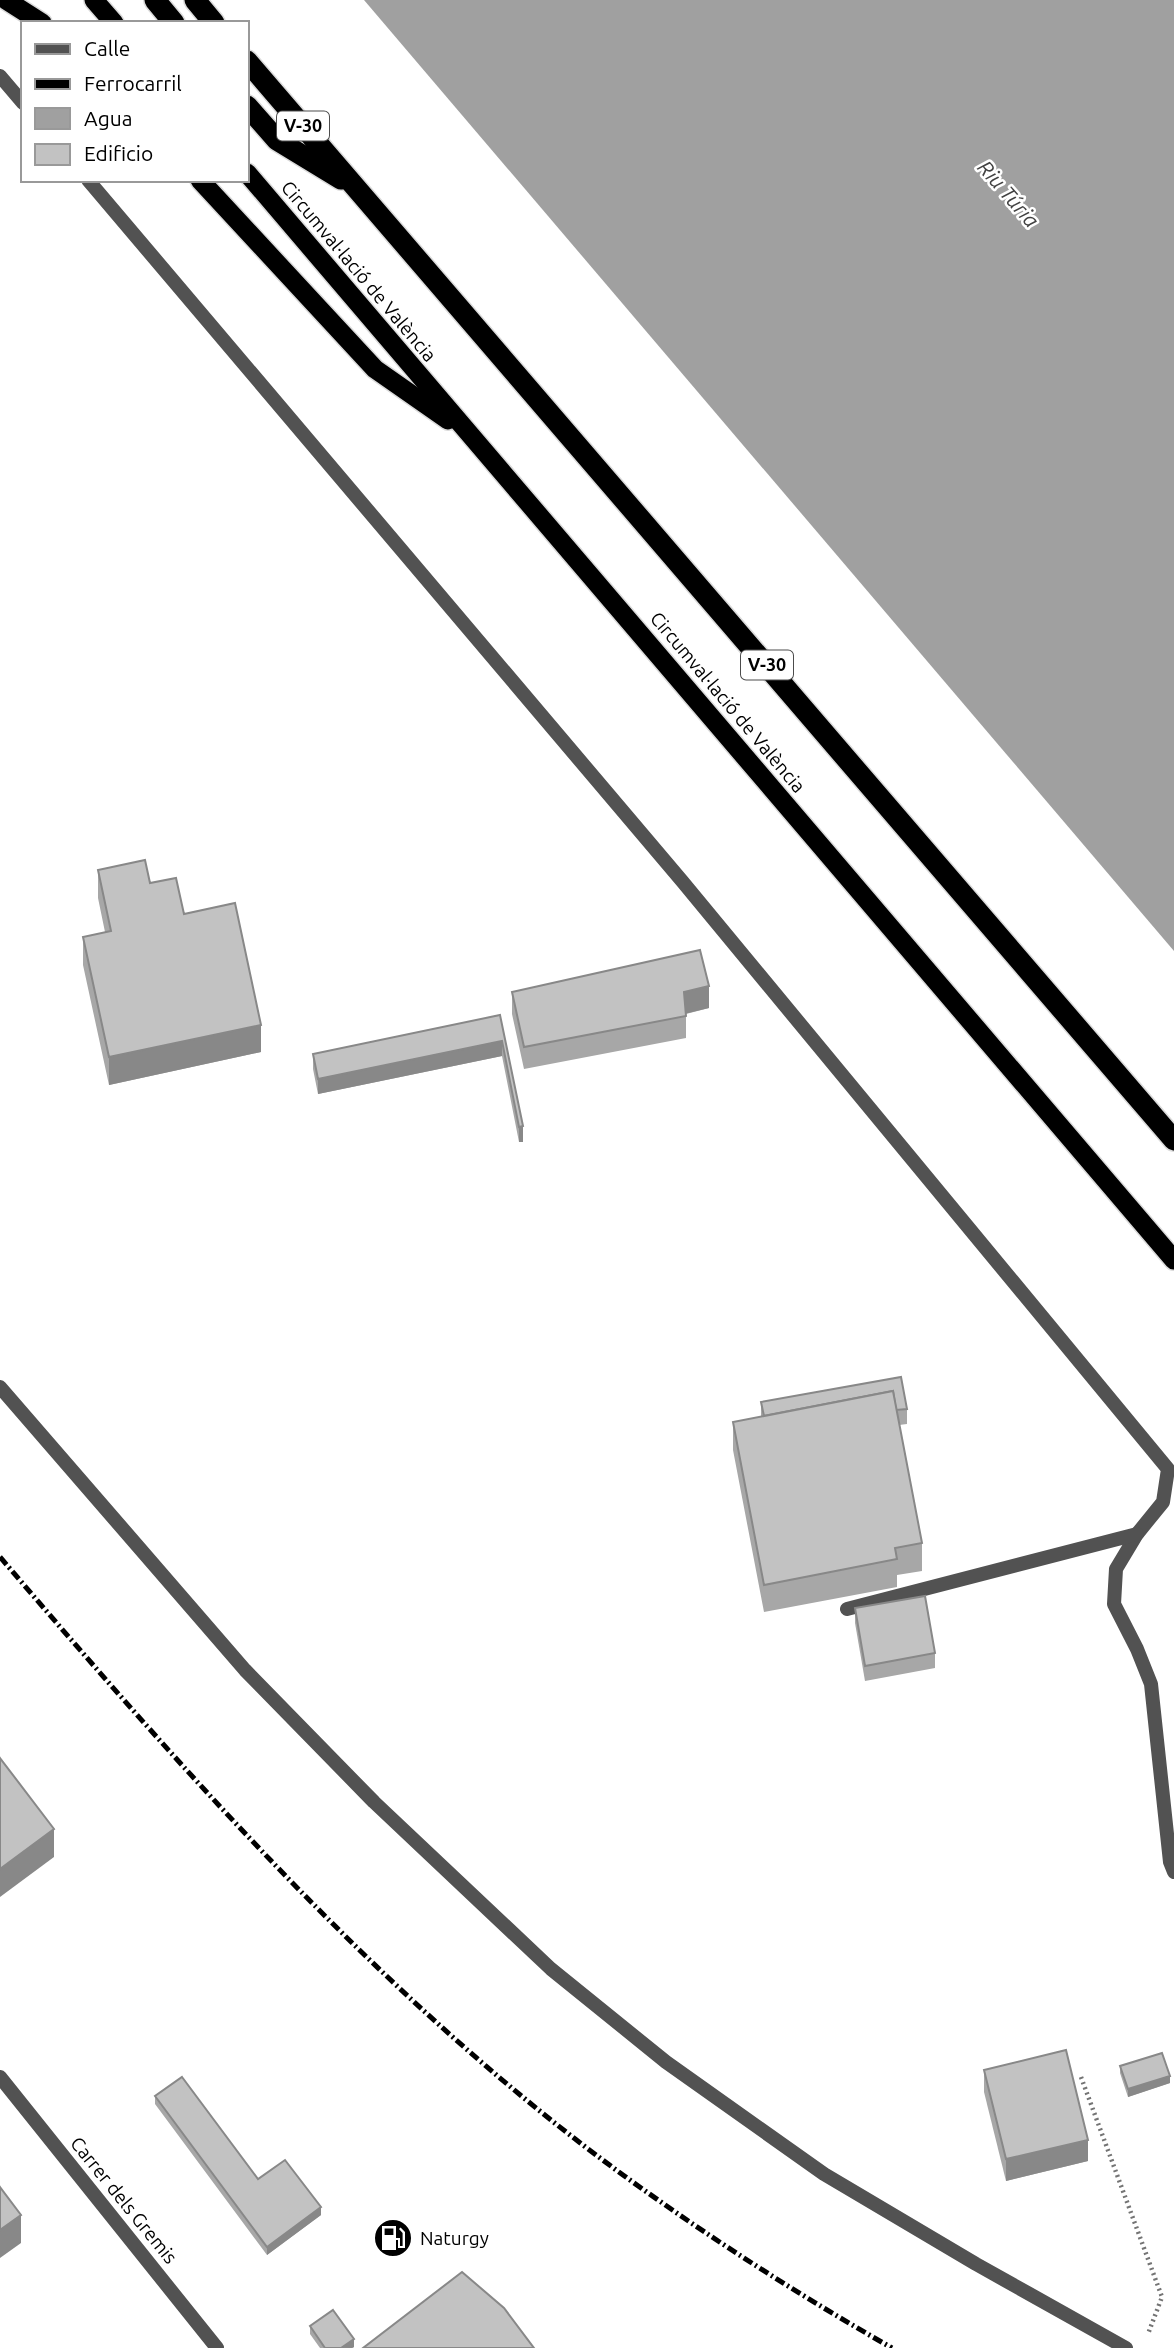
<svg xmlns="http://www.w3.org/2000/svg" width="1174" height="2348" font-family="Ubuntu,sans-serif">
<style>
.water{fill:#a0a0a0}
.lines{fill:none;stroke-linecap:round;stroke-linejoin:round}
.trunk-casing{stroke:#dbdbdb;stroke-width:22}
.motorway-casing{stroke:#dbdbdb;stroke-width:24}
.path{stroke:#747474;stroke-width:4.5;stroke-dasharray:2 3.5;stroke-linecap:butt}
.service{stroke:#525252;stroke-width:14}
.minor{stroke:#525252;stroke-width:14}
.trunk{stroke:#000;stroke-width:19}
.motorway{stroke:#000;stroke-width:21}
.rail{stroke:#000;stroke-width:5;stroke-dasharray:10 3.5 2 3.5;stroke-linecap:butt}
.wall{fill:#a7a7a7}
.shaded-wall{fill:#888}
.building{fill:#c2c2c2;stroke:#888;stroke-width:2}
.labels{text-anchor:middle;stroke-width:5;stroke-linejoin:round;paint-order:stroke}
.shield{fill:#fff;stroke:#4c4c4c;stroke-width:2}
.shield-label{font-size:18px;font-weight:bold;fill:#000}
.street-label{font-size:19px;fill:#000;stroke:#fff}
.poi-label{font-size:19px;fill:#000;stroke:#fff;text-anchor:start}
.water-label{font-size:21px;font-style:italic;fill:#414141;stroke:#fff}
</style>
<rect width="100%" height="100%" fill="#fff"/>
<polygon class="water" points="364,0 1174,0 1174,951"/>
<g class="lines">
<defs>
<g id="trunk">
<polyline points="6,0 42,23"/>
<polyline points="94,0 114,23"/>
<polyline points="247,173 1174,1260"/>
<polyline points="200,180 375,369 448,420"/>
</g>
<g id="motorway">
<polyline points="155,0 174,23"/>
<polyline points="195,0 214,23"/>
<polyline points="247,61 1174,1140"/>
<polyline points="247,106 277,140 341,179"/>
</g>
</defs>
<use href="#trunk" class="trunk-casing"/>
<use href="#motorway" class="motorway-casing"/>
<polyline class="path" points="1081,2077 1162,2297 1148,2334"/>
<g class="service">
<polyline points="0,76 23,103"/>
<polyline points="88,180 682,881 1168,1469 1163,1502 1137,1534 1116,1569 1114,1604 1137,1649 1151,1684 1170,1862 1174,1872"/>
<polyline points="0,1387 245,1670 374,1802 551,1969 666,2062 824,2174 976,2264 1126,2348"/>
<polyline points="847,1609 1137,1534"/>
</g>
<polyline class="minor" points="0,2077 217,2348"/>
<use href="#trunk" class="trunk"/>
<use href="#motorway" class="motorway"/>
<path class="rail" d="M 0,1557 C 190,1779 386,2002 623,2175 C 710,2238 799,2295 892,2348"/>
</g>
<g class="wall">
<polygon points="98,870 150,883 184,914 261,1052 109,1085 83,965 83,937 105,932 98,898"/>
<polygon points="512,992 709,1008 686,1014 686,1038 524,1069 512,1014"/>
<polygon points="500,1015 523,1142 519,1142 502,1056 318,1094 313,1069 313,1054"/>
<polygon points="761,1402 907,1409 907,1424 899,1425 922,1543 922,1571 897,1575 897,1587 764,1612 733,1450 733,1422 761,1417"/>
<polygon points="855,1608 935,1653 935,1668 865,1681 855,1623"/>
<polygon points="1120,2066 1170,2083 1128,2097 1120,2073"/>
<polygon points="984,2070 1088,2161 1006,2181 984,2092"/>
<polygon points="155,2096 258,2179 321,2215 267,2255 155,2104"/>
<polygon points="310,2326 354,2347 352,2348 320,2348 310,2334"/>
</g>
<g class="shaded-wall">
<polygon points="709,986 709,1008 684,1014 684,992"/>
<polygon points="261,1025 261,1052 109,1085 109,1057"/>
<polygon points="502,1041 502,1056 318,1094 318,1079"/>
<polygon points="523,1126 523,1142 519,1142 519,1127"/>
<polygon points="54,1829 54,1857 0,1897 0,1869"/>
<polygon points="1170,2076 1170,2083 1128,2097 1128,2089"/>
<polygon points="1088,2140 1088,2161 1006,2181 1006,2159"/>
<polygon points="321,2207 321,2215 267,2255 267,2247"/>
<polygon points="21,2215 21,2243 0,2258 0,2230"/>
<polygon points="354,2339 354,2347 352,2348 341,2348"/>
</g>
<g class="building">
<polygon points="145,860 150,883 176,878 184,914 235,903 261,1025 109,1057 83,937 111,931 98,870"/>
<polygon points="700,950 709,986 684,992 686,1016 524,1047 512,992"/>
<polygon points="500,1015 523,1126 519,1127 502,1041 318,1079 313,1054"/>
<polygon points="901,1377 907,1409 896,1410 893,1391 764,1416 761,1402"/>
<polygon points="893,1391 922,1543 895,1548 897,1559 764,1585 733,1422"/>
<polygon points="925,1596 935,1653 865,1666 855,1608"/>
<polygon points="0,1758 54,1829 0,1869"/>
<polygon points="1066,2050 1088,2140 1006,2159 984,2070"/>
<polygon points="1162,2053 1170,2076 1128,2089 1120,2066"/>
<polygon points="182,2077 258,2179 285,2160 321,2207 267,2247 155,2096"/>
<polygon points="0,2187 21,2215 0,2230"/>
<polygon points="462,2272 504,2308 534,2348 363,2348"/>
<polygon points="333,2310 354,2339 341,2348 325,2348 310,2326"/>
</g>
<defs>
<symbol id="fuel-disc" viewBox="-11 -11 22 22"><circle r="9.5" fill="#000" stroke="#fff"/><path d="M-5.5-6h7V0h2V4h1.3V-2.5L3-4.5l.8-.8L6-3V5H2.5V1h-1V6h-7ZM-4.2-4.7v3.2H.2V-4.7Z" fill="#fff"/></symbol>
</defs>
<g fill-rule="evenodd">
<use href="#fuel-disc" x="371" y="2216" width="44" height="44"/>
</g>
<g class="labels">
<g class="shield">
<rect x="277" y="111.5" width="52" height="29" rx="5"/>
<rect x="741" y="650.5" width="52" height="29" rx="5"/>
</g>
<g class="shield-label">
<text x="303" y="132">V-30</text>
<text x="767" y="671">V-30</text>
</g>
<g class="street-label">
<text transform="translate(359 271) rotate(50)" y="7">Circumval·lació de València</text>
<text transform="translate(728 702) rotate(50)" y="7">Circumval·lació de València</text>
<text transform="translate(124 2200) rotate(51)" y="7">Carrer dels Gremis</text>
</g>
<g class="poi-label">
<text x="420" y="2245">Naturgy</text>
</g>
<g class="water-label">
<text transform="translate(1008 194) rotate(49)" y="7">Riu Túria</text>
</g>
</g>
<rect x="21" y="21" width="228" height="161" fill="#ffffff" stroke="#999999" stroke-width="2"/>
<rect x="35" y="44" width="35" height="10" fill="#525252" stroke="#999999" stroke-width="2"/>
<text x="84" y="56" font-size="21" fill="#000000">Calle</text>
<rect x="35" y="79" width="35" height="10" fill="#000000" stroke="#999999" stroke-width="2"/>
<text x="84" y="91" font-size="21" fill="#000000">Ferrocarril</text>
<rect x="35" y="108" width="35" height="21" fill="#a0a0a0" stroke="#999999" stroke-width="2"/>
<text x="84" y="126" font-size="21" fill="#000000">Agua</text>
<rect x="35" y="144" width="35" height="21" fill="#c2c2c2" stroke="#999999" stroke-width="2"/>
<text x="84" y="161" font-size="21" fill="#000000">Edificio</text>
</svg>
